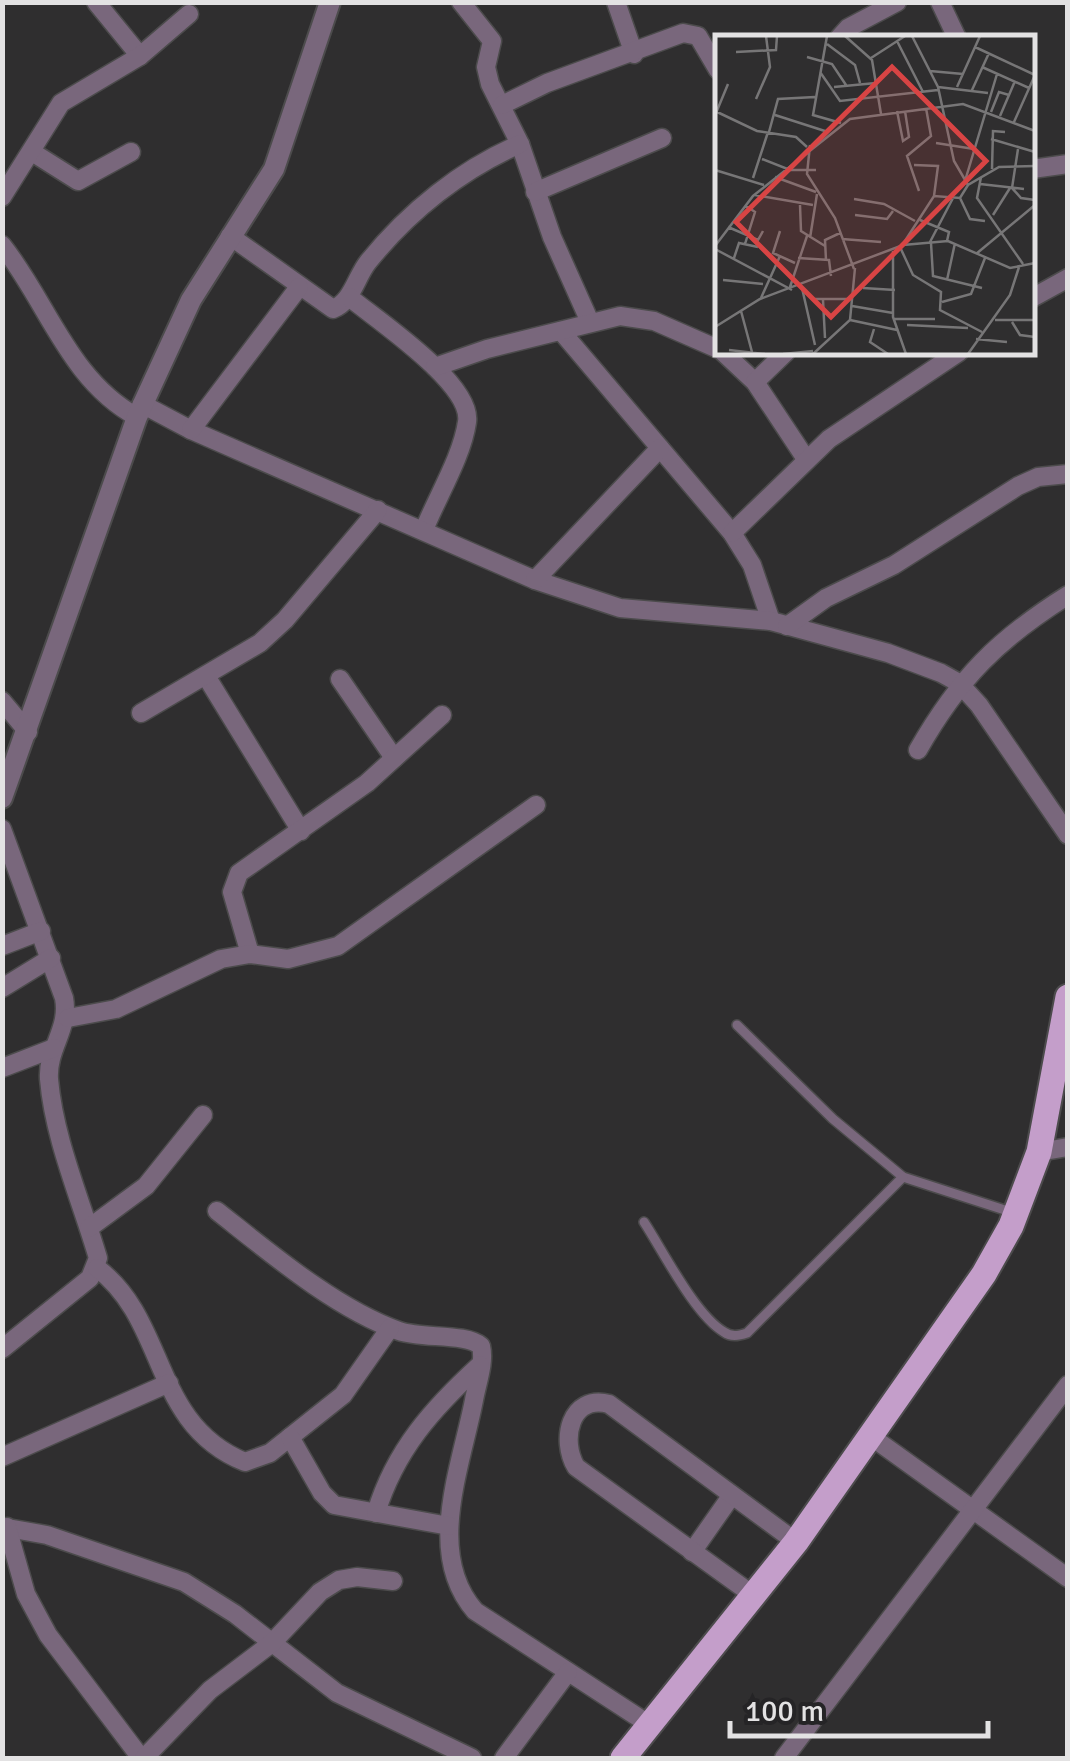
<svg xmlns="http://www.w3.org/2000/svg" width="1070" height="1761" font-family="Signika,sans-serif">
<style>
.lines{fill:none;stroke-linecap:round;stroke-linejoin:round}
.service-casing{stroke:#4c4b4c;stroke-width:12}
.minor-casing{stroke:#4c4b4c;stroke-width:21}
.tertiary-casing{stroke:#4c4b4c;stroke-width:24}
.primary-casing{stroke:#4c4b4c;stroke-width:29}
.service{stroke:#79677c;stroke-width:9}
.minor{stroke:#79677c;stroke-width:18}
.tertiary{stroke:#79677c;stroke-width:20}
.primary{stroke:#c49eca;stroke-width:25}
.inset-road{fill:none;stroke:#777677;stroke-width:2.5}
.view{fill:#d84444;fill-opacity:0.15;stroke:#d84444;stroke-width:5}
.inset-edge{fill:none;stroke:#e3e2e3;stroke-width:5}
</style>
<rect width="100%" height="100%" fill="#2f2e2f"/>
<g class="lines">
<defs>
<g id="service">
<polyline points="737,1025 833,1119 903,1177 1014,1213"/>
<path d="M 644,1222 C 663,1251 695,1315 724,1332 C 731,1337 738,1336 747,1333 L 903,1177"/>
</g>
<g id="minor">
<polyline points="96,2 140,56"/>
<polyline points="461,2 492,41 486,67 490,84 520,144 552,237 590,322"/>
<polyline points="616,2 634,54"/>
<polyline points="940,2 957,38"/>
<polyline points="839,38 848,28 897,2"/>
<polyline points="502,105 547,83 683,33 698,36 718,70"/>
<polyline points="32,152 78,181 131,152"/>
<polyline points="1032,169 1068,164"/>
<polyline points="535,192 662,138"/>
<polyline points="2,197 61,103 140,56 189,14"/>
<path d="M 230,236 L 333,309 C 352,302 356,277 368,262 C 409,211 462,169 520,144"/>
<path d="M 2,245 C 48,303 69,380 137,417"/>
<path d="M 349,297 C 377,320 473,384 467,422 C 462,457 437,497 424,530"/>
<polyline points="1032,298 1068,278"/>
<polyline points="561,331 732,533 752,565 771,621"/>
<polyline points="723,352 755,382 806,459"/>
<polyline points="435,367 487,349 620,316 654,321 718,349"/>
<polyline points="755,382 786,352"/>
<polyline points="142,404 191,430 535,580 620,608 771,621 888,653 941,673 959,683 979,705 1068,835"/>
<polyline points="191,430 299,287"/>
<polyline points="732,533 829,439 959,352"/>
<polyline points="535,580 660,448"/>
<polyline points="787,626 826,598 894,565 1018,486 1038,477 1068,474"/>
<polyline points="206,676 301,831"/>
<polyline points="340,679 394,758"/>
<polyline points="2,701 28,732"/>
<polyline points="141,713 260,643 285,620 378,510"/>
<path d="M 918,750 C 959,678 998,639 1068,595"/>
<path d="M 2,829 L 64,998 C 70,1029 47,1048 49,1079 C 54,1139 81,1200 98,1258 L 90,1278 L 2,1349"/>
<polyline points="2,946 41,931"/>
<polyline points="250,954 232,892 239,873 367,783 442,715"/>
<polyline points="2,988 51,958"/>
<polyline points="68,1018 116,1009 221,959 250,954 288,959 338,946 536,805"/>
<polyline points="2,1068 54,1048"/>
<polyline points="1039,1152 1068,1147"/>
<path d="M 217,1211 C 269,1252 336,1309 399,1331 C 422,1339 466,1333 481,1346 C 485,1363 477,1383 474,1400 C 461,1467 425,1554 475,1611 L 650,1725"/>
<polyline points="89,1228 146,1186 203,1115"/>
<path d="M 97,1268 C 168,1321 151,1424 245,1462 L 270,1453 L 343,1395 L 390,1328"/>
<polyline points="869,1435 1068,1578"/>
<polyline points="290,1437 322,1493 334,1505 449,1526"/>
<polyline points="2,1457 169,1383"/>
<path d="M 376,1513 C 395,1450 433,1408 480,1365"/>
<polyline points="2,1527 47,1535 184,1582 235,1614 337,1693 472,1758"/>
<polyline points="7,1527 26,1594 48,1635 141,1758"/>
<polyline points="692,1552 732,1495"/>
<path d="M 753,1595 L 576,1467 C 560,1440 570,1394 609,1404 L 796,1542"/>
<polyline points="144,1758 210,1690 272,1643 320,1592 339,1580 357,1577 393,1581"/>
<polyline points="504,1758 568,1672"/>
<polyline points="784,1758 1068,1385"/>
</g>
<polyline id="tertiary" points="2,798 137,417 191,300 274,169 330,2"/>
<polyline id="primary" points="623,1758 796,1542 984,1274 1011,1226 1039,1152 1068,997"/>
</defs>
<use href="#service" class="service-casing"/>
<use href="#minor" class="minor-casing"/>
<use href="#tertiary" class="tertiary-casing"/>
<use href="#primary" class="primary-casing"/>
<use href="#service" class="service"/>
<use href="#minor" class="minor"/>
<use href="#tertiary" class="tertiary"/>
<use href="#primary" class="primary"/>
</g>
<g transform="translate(715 35)">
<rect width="320" height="320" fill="#2f2e2f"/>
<path class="inset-road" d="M 112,1 L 98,80 L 126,88M 130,1 L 157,25 L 166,79M 197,1 L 223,52 L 239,126 L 253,150M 182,6 L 208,57M 112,9 L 140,30 L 145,48M 260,12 L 320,40M 21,17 L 61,15 L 62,1M 92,22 L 117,29 L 131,50M 156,23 L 190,1M 267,32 L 314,53M 215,36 L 248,39M 105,37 L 125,66 L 223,55M 119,52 L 161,48M 223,52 L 273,58M 242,52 L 265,1M 257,55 L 274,18M 41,64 L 55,32 L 51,1M 0,76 L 42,96 L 81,102 L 92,112M 182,76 L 188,106 L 194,102 L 190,76M 276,77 L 284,57 L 294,60M 1,78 L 13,49M 60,80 L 113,97M 285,81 L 300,46M 299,87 L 320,40M 54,97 L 63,64 L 100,62M 276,104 L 320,117M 221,108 L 259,114M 95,110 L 92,139 L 120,183 L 139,234M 303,114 L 297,153 L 306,163 L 320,165M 47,124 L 75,135 L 101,135M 199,130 L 223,131 L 219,161M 277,134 L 278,96 L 290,97M 0,135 L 49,150M 60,142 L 101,157M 266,142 L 262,163 L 308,229M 38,143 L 53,97M 250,146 L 282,39M 265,149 L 309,154M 204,156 L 192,121 L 216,101 L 211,73M 40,160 L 98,170M 245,163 L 255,184 L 270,186M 139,164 L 169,169 L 200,186M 85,170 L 86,196 L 110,211M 140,180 L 172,184 L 178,176M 278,180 L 295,153M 205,185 L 234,197 L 232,206M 13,192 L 43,205 L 48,196M 65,196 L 58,218 L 80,228M 95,203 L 102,159M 127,204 L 166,207M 215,207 L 238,163M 216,208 L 218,241 L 267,253M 30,209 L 40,177 L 30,170M 188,209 L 219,161 L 245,163 L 253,150 L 284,132 L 320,131M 0,211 L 38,161 L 135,84 L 248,69 L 320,96M 185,212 L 198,240 L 226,257 L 225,275 L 267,297M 0,214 L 77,255M 178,216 L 178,282 L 191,319M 261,219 L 320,170M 19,223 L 24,208 L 43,212M 83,223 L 114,225 L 116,241M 111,225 L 110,205 L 125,198M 8,245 L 48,249M 232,245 L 240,208M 75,252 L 92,201M 87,253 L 100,310M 148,253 L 180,255M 46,263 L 65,221M 100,264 L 137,264M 108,265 L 110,303M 227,267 L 256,259 L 270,223M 137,271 L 178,278M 26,276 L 37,317M 178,284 L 220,284M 135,285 L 182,295M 280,285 L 320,285M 297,287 L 305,300 L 320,302M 192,290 L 253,293M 0,292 L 45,264 L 188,210 L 233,206 L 295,233 L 320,228M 159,294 L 155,307 L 173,319M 261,304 L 292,307M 14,315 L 50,319M 68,319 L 98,316M 98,319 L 135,285 L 140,233M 253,319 L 295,260 L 304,232"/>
<path class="view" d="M 177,32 L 271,126 L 116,282 L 21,187 Z"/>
<rect width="320" height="320" class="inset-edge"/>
</g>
<rect width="1070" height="1761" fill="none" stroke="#e3e2e3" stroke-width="10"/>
<path d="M730 1721v15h258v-15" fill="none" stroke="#e3e2e3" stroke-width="5"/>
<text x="745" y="1721" font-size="30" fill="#e3e2e3" stroke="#252426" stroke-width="8" paint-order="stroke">100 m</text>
</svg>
